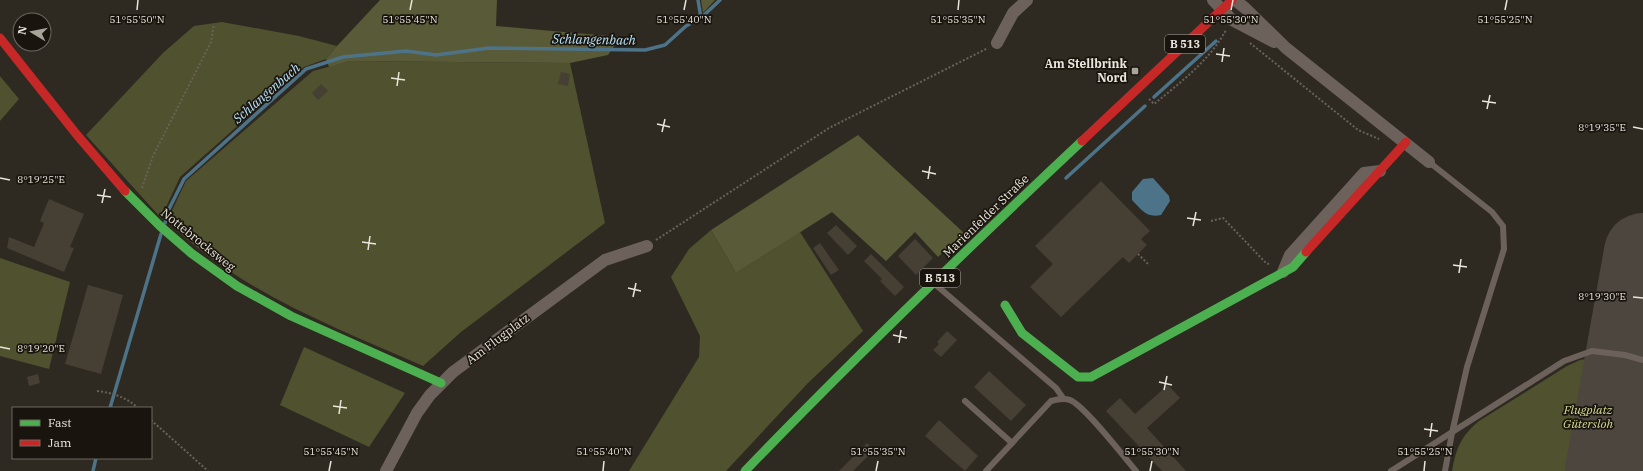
<svg xmlns="http://www.w3.org/2000/svg" width="1643" height="471" font-family="'IBM Plex Serif',serif">
<style>
.green{fill:#50512e}
.forest{fill:#595a37}
.water{fill:#4d7388}
.lines{fill:none;stroke-linecap:round;stroke-linejoin:round}
.stream{stroke:#4d7388;stroke-width:3.5}
.runway{stroke:#4c463f;stroke-width:78}
.building{fill:#453f34}
.path{stroke:#69615a;stroke-width:2;stroke-dasharray:2 2;stroke-linecap:butt}
.lane{stroke:#6d625b;stroke-width:6}
.street{stroke:#6d625b;stroke-width:12}
.fast{stroke:#4caf50;stroke-width:9}
.jam{stroke:#c62828;stroke-width:9}
.ticks{fill:none;stroke:#eae5db;stroke-width:1.5}
.poi-dot{fill:#a8a49a;stroke:#19150e;stroke-width:1.5}
.labels{text-anchor:middle;stroke-width:3.5;stroke-linejoin:round;paint-order:stroke}
.shield{fill:#19150e;stroke:#aba79e;stroke-width:1}
.shield-label{font-size:11px;font-weight:bold;fill:#eae5db}
.poi-label{font-size:12px;font-weight:bold;fill:#eae5db;stroke:#19150e;text-anchor:end}
.street-label{font-size:12px;fill:#eae5db;stroke:#19150e}
.park-label{font-size:12px;font-style:italic;fill:#d7db96;stroke:#19150e}
.water-label{font-size:13px;font-style:italic;fill:#b8e1f8;stroke:#19150e}
.ticks-label{font-size:10px;text-anchor:middle;fill:#eae5db;stroke:#19150e;stroke-width:3.5;stroke-linejoin:round;paint-order:stroke}
</style>
<rect width="100%" height="100%" fill="#2e2a22"/>
<g class="green">
<polygon points="222,22 299,36 337,46 326,59 304,67 180,177 161,218 86,135 163,53 194,26"/>
<path d="M 350,61 L 570,63 L 605,223 L 461,332 L 423,366 C 332,326 240,292 167,221 L 186,181 L 313,71 Z"/>
<polygon points="0,76 19,99 0,121"/>
<polygon points="711,230 736,273 800,232 863,331 808,383 726,471 629,471 699,357 700,336 671,277 689,249"/>
<polygon points="0,258 70,282 49,369 0,356"/>
<polygon points="304,347 405,393 369,447 280,405"/>
<path d="M 1593,358 L 1626,361 L 1643,365 L 1643,471 L 1452,471 C 1456,448 1461,436 1479,421 L 1567,366 L 1580,360 Z"/>
</g>
<g class="forest">
<polygon points="380,0 497,0 496,26 620,37 608,55 570,63 350,61 329,67 326,59 337,46"/>
<polygon points="701,0 715,0 703,13"/>
<polygon points="858,135 964,233 938,257 915,232 886,261 832,212 736,273 711,230"/>
</g>
<path class="water" d="M 1153,178 L 1169,196 L 1170,201 L 1161,215 C 1146,218 1142,210 1132,200 L 1132,192 L 1143,179 Z"/>
<g class="lines">
<g class="stream">
<polyline points="698,0 701,18"/>
<polyline points="1154,97 1216,41"/>
<polyline points="1066,178 1145,106"/>
<polyline points="165,223 169,209 184,179 306,69 343,57 406,51 436,55 489,48 645,50 665,45 686,26 701,18 720,0"/>
<polyline points="110,408 161,234"/>
<polyline points="93,471 96,458"/>
</g>
<polyline class="runway" points="1604,471 1643,252"/>
</g>
<g class="building">
<polygon points="561,72 570,74 568,86 558,84"/>
<polygon points="321,84 328,91 318,100 312,93"/>
<polygon points="1101,181 1150,231 1141,239 1147,245 1129,263 1123,257 1061,317 1030,287 1053,264 1035,246"/>
<polygon points="49,199 84,214 70,247 74,248 64,272 7,248 9,237 34,247 44,223 40,221"/>
<polygon points="836,225 857,246 848,255 827,233"/>
<polygon points="915,239 933,258 916,275 898,256"/>
<polygon points="820,243 839,270 831,275 813,248"/>
<polygon points="871,254 904,287 895,296 880,281 882,279 864,261"/>
<polygon points="88,285 123,295 101,374 65,364"/>
<polygon points="947,331 957,340 941,357 933,350 939,344 937,342"/>
<polygon points="989,371 1026,405 1011,421 974,387"/>
<polygon points="38,374 40,383 29,386 27,377"/>
<polygon points="1168,385 1180,398 1147,428 1186,471 1162,471 1106,411 1120,398 1135,414"/>
<polygon points="939,420 978,456 965,471 925,436"/>
<polygon points="867,443 874,450 853,471 839,471"/>
</g>
<g class="lines">
<g class="path">
<polyline points="1250,43 1358,130 1379,139"/>
<path d="M 1149,99 L 1154,104 C 1180,83 1210,60 1226,30"/>
<polyline points="142,188 153,156 211,42 214,24"/>
<polyline points="1211,221 1223,218 1266,263 1269,264"/>
<polyline points="656,240 829,128 988,48"/>
<polyline points="1138,254 1148,264"/>
<path d="M 97,391 C 113,393 126,397 138,408"/>
<polyline points="151,420 208,471"/>
</g>
<g class="lane">
<polyline points="1429,162 1492,212 1503,226 1504,249 1467,367 1452,433 1445,471"/>
<polyline points="936,285 1056,388 1063,398"/>
<polyline points="965,401 1012,443"/>
<path d="M 986,471 L 1051,401 C 1058,399 1063,398 1070,400 C 1085,406 1123,456 1136,471"/>
<polyline points="1391,471 1564,361 1592,351 1625,355 1643,360"/>
</g>
<g class="street">
<polyline points="1213,0 1232,20 1274,42"/>
<polyline points="1235,0 1245,8 1286,48 1429,162"/>
<polyline points="997,43 1013,13 1027,0"/>
<polyline points="1283,272 1290,255 1364,173 1380,171"/>
<polyline points="386,471 417,413 430,395 453,372 605,260 647,246"/>
</g>
<g class="fast">
<polyline points="125,191 160,226 191,253 237,286 291,316 441,383"/>
<polyline points="1005,305 1022,333 1078,377 1091,377 1293,267 1306,252"/>
<path d="M 745,471 C 854,358 968,248 1082,141"/>
</g>
<g class="jam">
<polyline points="0,38 77,135 125,191"/>
<polyline points="1082,141 1232,0"/>
<polyline points="1306,252 1406,142"/>
</g>
</g>
<path class="ticks" d="M 137,10 L 138,0M 410,10 L 412,0M 684,10 L 686,0M 958,10 L 959,0M 1231,10 L 1233,0M 1505,10 L 1507,0M 1216,54 L 1230,56M 1222,62 L 1224,48M 391,78 L 405,80M 397,86 L 399,72M 1482,101 L 1496,103M 1487,109 L 1490,95M 657,124 L 670,127M 1633,127 L 1643,129M 662,132 L 665,119M 922,171 L 936,174M 0,178 L 10,180M 928,179 L 930,166M 97,195 L 111,197M 102,203 L 105,189M 1187,218 L 1201,220M 1193,226 L 1196,212M 362,242 L 376,244M 368,250 L 370,236M 1453,265 L 1467,267M 1459,273 L 1461,259M 628,288 L 641,291M 633,297 L 636,283M 1633,297 L 1643,298M 893,335 L 907,338M 899,343 L 901,330M 0,347 L 10,349M 1159,382 L 1172,385M 1164,390 L 1167,376M 333,406 L 347,408M 339,414 L 341,400M 1424,429 L 1438,431M 1430,437 L 1432,423M 329,471 L 331,461M 603,471 L 604,461M 876,471 L 878,461M 1150,471 L 1152,461M 1424,471 L 1425,461"/>
<rect class="poi-dot" x="1131" y="67" width="8" height="8" rx="2"/>
<g class="labels">
<g class="shield">
<rect x="1165" y="35" width="40" height="18" rx="3"/>
<rect x="920" y="269" width="40" height="18" rx="3"/>
</g>
<g class="shield-label">
<text x="1185" y="48">B 513</text>
<text x="940" y="282">B 513</text>
</g>
<g class="poi-label">
<text x="1127" y="68">Am Stellbrink<tspan x="1127" dy="14">Nord</tspan></text>
</g>
<g class="street-label">
<text transform="translate(986 216) rotate(-44)" y="4">Marienfelder Straße</text>
<text transform="translate(198 240) rotate(39)" y="4">Nottebrocksweg</text>
<text transform="translate(498 339) rotate(-37)" y="4">Am Flugplatz</text>
</g>
<g class="park-label">
<text x="1588" y="414">Flugplatz<tspan x="1588" dy="14">Gütersloh</tspan></text>
</g>
<g class="water-label">
<text transform="translate(594 39) rotate(1)" y="5">Schlangenbach</text>
<text transform="translate(266 93) rotate(-41)" y="5">Schlangenbach</text>
</g>
</g>
<g class="ticks-label">
<text x="137" y="23">51°55'50"N</text>
<text x="410" y="23">51°55'45"N</text>
<text x="684" y="23">51°55'40"N</text>
<text x="958" y="23">51°55'35"N</text>
<text x="1231" y="23">51°55'30"N</text>
<text x="1505" y="23">51°55'25"N</text>
<text x="1602" y="131">8°19'35"E</text>
<text x="41" y="183">8°19'25"E</text>
<text x="1602" y="300">8°19'30"E</text>
<text x="41" y="352">8°19'20"E</text>
<text x="331" y="455">51°55'45"N</text>
<text x="604" y="455">51°55'40"N</text>
<text x="878" y="455">51°55'35"N</text>
<text x="1152" y="455">51°55'30"N</text>
<text x="1425" y="455">51°55'25"N</text>
</g>
<rect x="12" y="407" width="140" height="52" fill="#19150e" stroke="#6d6860"/>
<rect x="20" y="420" width="20" height="6" fill="#4caf50" stroke="#6d6860"/>
<text x="48" y="427" font-size="12" fill="#eae5db">Fast</text>
<rect x="20" y="440" width="20" height="6" fill="#c62828" stroke="#6d6860"/>
<text x="48" y="447" font-size="12" fill="#eae5db">Jam</text>
<g transform="translate(32 32) rotate(280)"><circle r="19" fill="#19150e" stroke="#6d6860"/>
<path d="M0-3L7 15L0 10L-7 15Z" fill="#a8a49a"/>
<text y="-6" font-size="11" font-weight="bold" text-anchor="middle" fill="#eae5db">N</text>
</g>
</svg>
